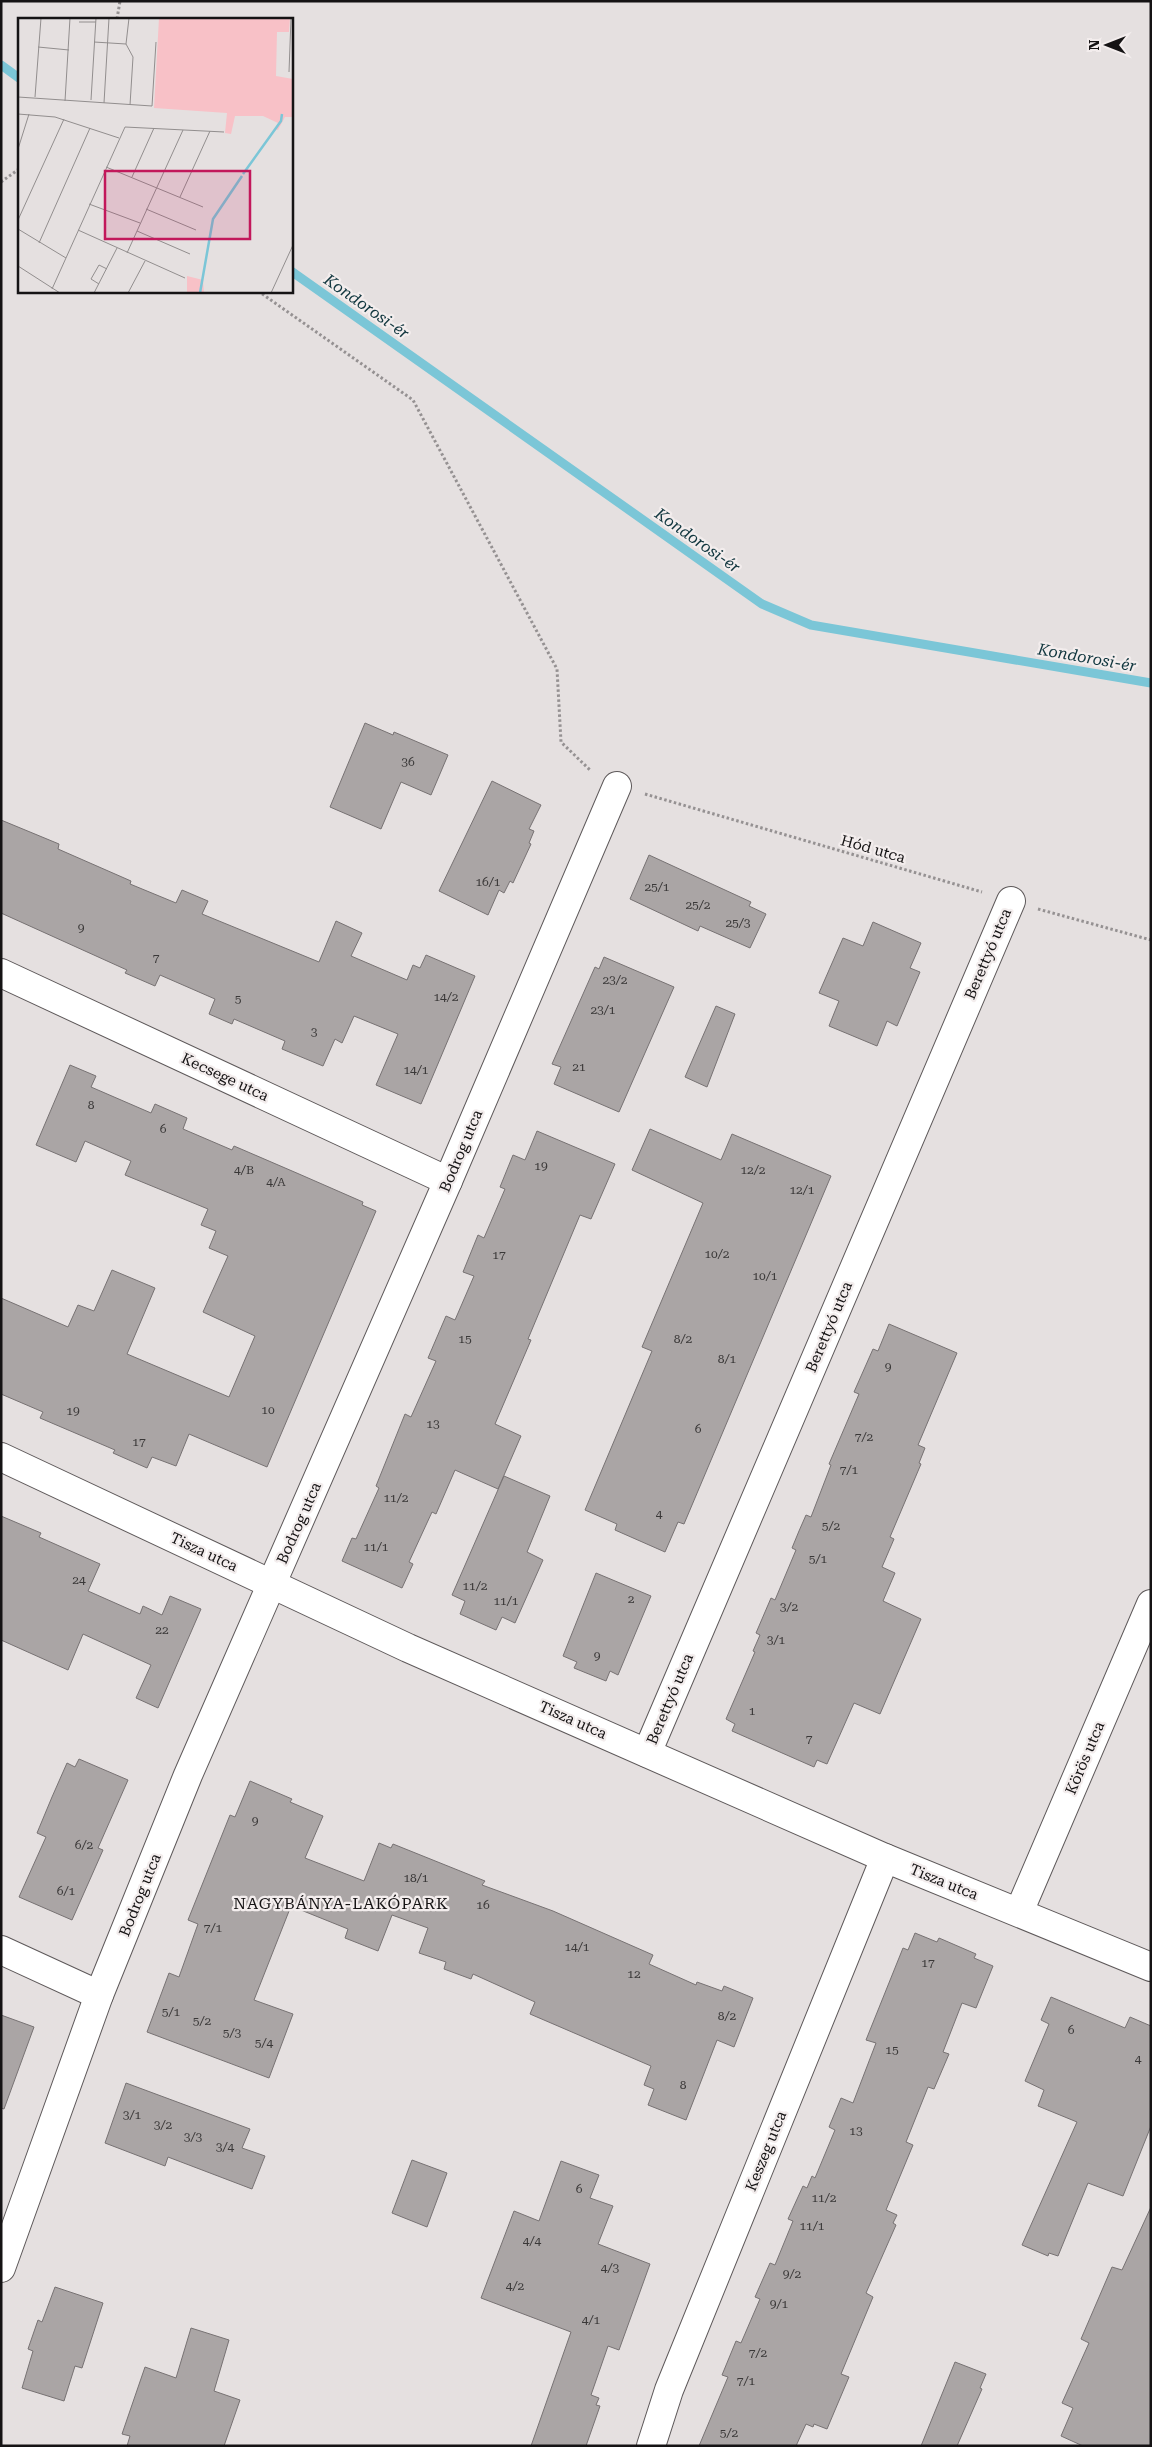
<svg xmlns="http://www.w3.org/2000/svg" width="1152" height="2447" font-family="'Roboto Serif',serif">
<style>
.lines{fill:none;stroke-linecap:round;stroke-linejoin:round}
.stream{stroke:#7bc6d7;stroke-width:9}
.building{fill:#aaa5a5;stroke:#777273}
.minor-casing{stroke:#5e595a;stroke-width:30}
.path{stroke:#959192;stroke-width:3;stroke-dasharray:2.5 2.5;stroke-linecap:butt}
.minor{stroke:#fff;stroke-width:28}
.labels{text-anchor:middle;stroke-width:4.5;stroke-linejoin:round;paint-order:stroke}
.number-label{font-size:12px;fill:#3a3838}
.street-label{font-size:15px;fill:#151314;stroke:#f3eded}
.water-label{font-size:16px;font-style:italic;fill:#12373f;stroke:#f3eded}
.neighbourhood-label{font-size:16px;letter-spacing:1px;fill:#151314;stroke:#f3eded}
.inset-river{fill:none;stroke:#7bc6d7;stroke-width:2.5}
.inset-road{fill:none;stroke:#928e8e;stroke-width:1}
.view{fill:#c2185b;fill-opacity:0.15;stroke:#c2185b;stroke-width:2.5}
.inset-edge{fill:none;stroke:#151314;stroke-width:2.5}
</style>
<rect width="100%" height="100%" fill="#e5e0e0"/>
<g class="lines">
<g class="stream">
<polyline points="1,65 19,78"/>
<polyline points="291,271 762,604 811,625 1151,683"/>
</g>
</g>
<g class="building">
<polygon points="365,723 393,735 394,732 448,755 431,795 401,782 381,829 330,807"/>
<polygon points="492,781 541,805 529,829 534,831 529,843 531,844 513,883 510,881 504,893 499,890 488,915 439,891"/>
<polygon points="1,820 59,844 58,849 131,881 130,884 176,903 182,890 208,901 202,914 319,962 336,921 362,933 351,956 407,980 413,965 420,968 426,955 475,976 421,1104 376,1085 398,1034 354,1016 342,1043 335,1039 323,1066 282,1049 285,1041 234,1019 232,1024 209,1014 215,999 160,975 155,986 125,973 127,970 1,913"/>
<polygon points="649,855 751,902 749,906 766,914 750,948 700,926 698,931 630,899"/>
<polygon points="873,922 921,943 910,968 920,972 897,1026 887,1021 877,1046 829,1026 839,1001 819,993 843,938 863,946"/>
<polygon points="604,957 674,987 619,1112 554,1084 561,1067 552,1064 595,967 599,969"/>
<polygon points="716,1006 735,1014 707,1087 685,1077"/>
<polygon points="70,1065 96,1076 91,1087 151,1113 155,1104 187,1118 183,1129 232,1150 234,1146 299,1174 363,1202 362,1205 376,1211 267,1467 189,1434 176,1466 152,1457 147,1468 113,1453 115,1450 40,1418 43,1412 1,1394 1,1298 68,1327 78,1305 94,1311 112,1270 155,1288 127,1354 229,1397 255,1336 203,1312 228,1256 209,1248 216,1231 201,1225 208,1209 125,1175 131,1161 85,1141 76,1162 36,1145"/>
<polygon points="650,1129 721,1160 732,1134 831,1176 684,1524 678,1522 665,1552 615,1530 617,1524 585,1510 652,1351 642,1347 703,1203 632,1170"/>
<polygon points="537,1131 615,1164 591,1219 580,1215 528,1339 531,1340 495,1424 521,1436 498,1489 455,1470 436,1514 432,1512 409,1562 413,1564 402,1588 342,1561 352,1538 356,1539 379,1488 376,1486 405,1414 411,1417 436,1361 428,1358 446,1316 455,1320 474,1276 463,1272 478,1235 484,1238 505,1189 500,1187 513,1155 525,1160"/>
<polygon points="889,1324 957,1353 918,1445 925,1448 919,1463 921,1464 890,1537 894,1539 882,1567 895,1573 883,1601 921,1619 880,1714 854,1703 827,1764 817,1760 814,1767 732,1731 735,1724 726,1719 755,1652 753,1651 760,1635 756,1633 771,1598 775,1600 796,1550 792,1548 799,1531 806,1515 811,1517 831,1465 829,1464 859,1394 854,1392 873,1349 878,1351"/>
<polygon points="504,1476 550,1496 527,1552 543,1560 515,1623 502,1617 496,1630 460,1614 465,1601 452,1595"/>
<polygon points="1,1516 41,1533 39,1537 100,1564 88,1591 140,1614 143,1606 162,1615 170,1596 201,1609 158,1708 136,1698 151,1665 83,1634 68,1670 1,1640"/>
<polygon points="596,1573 651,1596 618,1675 610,1671 606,1681 574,1668 577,1662 563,1656"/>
<polygon points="79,1759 128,1780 98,1848 103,1850 72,1920 19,1897 46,1837 37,1833 52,1797 67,1763 75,1767"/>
<polygon points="250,1781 292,1799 290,1802 323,1816 305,1858 364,1881 379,1843 391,1848 393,1844 485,1881 482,1885 553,1911 653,1955 649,1964 696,1985 697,1982 722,1991 724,1986 753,1998 734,2047 717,2040 686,2120 648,2105 654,2089 644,2085 651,2066 530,2014 535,2002 473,1974 471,1979 444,1969 446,1962 419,1953 428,1928 392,1915 378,1951 345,1938 348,1929 291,1906 254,2000 293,2014 269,2078 147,2032 169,1973 179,1977 198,1924 188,1920 230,1815 235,1817"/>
<polygon points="915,1933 937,1942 939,1938 976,1954 974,1958 993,1966 976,2008 962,2003 943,2052 949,2054 934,2089 928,2087 906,2142 913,2145 886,2210 897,2215 893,2223 896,2225 866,2293 873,2297 841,2374 849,2377 827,2429 814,2424 813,2427 806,2424 796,2446 699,2446 728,2377 722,2375 736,2341 741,2343 760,2299 755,2297 770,2263 775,2265 793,2221 788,2219 803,2186 807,2188 812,2176 815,2178 835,2130 829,2127 841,2098 853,2103 876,2043 866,2040 903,1948 908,1950"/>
<polygon points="1051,1997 1125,2028 1130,2017 1151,2026 1151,2126 1123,2196 1088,2183 1058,2256 1049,2253 1048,2256 1022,2245 1077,2122 1038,2106 1044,2090 1025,2081 1049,2024 1041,2020"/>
<polygon points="1,2015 34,2027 4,2109 1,2108"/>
<polygon points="126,2083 250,2129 242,2148 265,2156 252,2189 168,2157 165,2166 105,2143"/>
<polygon points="412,2160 447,2173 427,2227 392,2213"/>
<polygon points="561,2161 599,2175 590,2198 613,2206 598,2244 650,2264 619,2350 608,2346 591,2395 599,2398 596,2405 600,2406 586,2446 531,2446 571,2332 481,2298 514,2211 539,2221"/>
<polygon points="1151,2207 1151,2446 1083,2446 1061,2436 1073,2408 1062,2403 1089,2343 1081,2339 1112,2267 1122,2270"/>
<polygon points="55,2287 103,2303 82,2368 75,2366 64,2401 22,2388 33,2351 28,2349 38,2320 42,2322"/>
<polygon points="191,2328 229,2340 214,2391 240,2400 224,2446 127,2446 130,2436 122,2434 145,2367 176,2378"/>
<polygon points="955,2362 986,2374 980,2388 982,2389 957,2446 921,2446"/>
</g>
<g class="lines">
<defs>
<g id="minor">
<polyline points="1,973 448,1181"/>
<polyline points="1,1457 408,1648 885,1858 1151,1967"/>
<polyline points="647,1753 1011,901"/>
<polyline points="1019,1912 1151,1604"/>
<polyline points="1,1950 99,1995"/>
<polyline points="1,2268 99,1995 188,1775 448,1181 617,786"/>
<polyline points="651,2446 669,2390 885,1858"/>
</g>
</defs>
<use href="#minor" class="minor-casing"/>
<g class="path">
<polyline points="117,19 120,1"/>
<polyline points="1,182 19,169"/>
<polyline points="258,291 413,400 557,669 561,742 591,771"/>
<polyline points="645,794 982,892"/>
<polyline points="1038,909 1151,940"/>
</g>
<use href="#minor" class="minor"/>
</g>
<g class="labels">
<g class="number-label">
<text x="408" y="766">36</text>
<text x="488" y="886">16/1</text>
<text x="657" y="891">25/1</text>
<text x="698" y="909">25/2</text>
<text x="738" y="927">25/3</text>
<text x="81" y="932">9</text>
<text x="156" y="962">7</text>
<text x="615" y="984">23/2</text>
<text x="446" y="1001">14/2</text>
<text x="238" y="1003">5</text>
<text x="603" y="1014">23/1</text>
<text x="314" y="1036">3</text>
<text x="579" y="1071">21</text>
<text x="416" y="1074">14/1</text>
<text x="91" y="1109">8</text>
<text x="163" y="1133">6</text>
<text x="541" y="1170">19</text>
<text x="244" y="1174">4/B</text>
<text x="753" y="1174">12/2</text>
<text x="276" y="1186">4/A</text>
<text x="802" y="1194">12/1</text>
<text x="717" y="1258">10/2</text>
<text x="499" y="1259">17</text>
<text x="765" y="1280">10/1</text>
<text x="465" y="1343">15</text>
<text x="683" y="1343">8/2</text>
<text x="727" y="1363">8/1</text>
<text x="888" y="1371">9</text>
<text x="268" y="1414">10</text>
<text x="73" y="1415">19</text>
<text x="433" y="1428">13</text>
<text x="698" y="1433">6</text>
<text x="864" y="1441">7/2</text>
<text x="139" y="1446">17</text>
<text x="849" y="1474">7/1</text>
<text x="396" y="1502">11/2</text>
<text x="659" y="1518">4</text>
<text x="831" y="1530">5/2</text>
<text x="376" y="1551">11/1</text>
<text x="818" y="1563">5/1</text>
<text x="79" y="1584">24</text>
<text x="475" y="1590">11/2</text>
<text x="631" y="1603">2</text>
<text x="506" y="1605">11/1</text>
<text x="789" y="1611">3/2</text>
<text x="162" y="1634">22</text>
<text x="776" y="1644">3/1</text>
<text x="597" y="1660">9</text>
<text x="752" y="1715">1</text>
<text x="809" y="1743">7</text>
<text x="255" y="1825">9</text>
<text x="84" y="1849">6/2</text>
<text x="416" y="1882">18/1</text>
<text x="66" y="1895">6/1</text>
<text x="483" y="1909">16</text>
<text x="213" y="1932">7/1</text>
<text x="577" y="1951">14/1</text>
<text x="928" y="1967">17</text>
<text x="634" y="1978">12</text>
<text x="171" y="2016">5/1</text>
<text x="727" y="2020">8/2</text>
<text x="202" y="2025">5/2</text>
<text x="1071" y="2034">6</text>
<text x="232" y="2037">5/3</text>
<text x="264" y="2047">5/4</text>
<text x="892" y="2054">15</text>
<text x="1138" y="2063">4</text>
<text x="683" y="2089">8</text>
<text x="132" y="2119">3/1</text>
<text x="163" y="2129">3/2</text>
<text x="856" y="2135">13</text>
<text x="193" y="2141">3/3</text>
<text x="225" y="2151">3/4</text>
<text x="579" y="2193">6</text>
<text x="824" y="2202">11/2</text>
<text x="812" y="2230">11/1</text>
<text x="532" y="2245">4/4</text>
<text x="610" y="2272">4/3</text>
<text x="792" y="2278">9/2</text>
<text x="515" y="2290">4/2</text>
<text x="779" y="2308">9/1</text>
<text x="591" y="2324">4/1</text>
<text x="758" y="2357">7/2</text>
<text x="746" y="2385">7/1</text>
<text x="729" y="2437">5/2</text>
</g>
<g class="street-label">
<text transform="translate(873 849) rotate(16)" y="5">Hód utca</text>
<text transform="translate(988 954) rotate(-67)" y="5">Berettyó utca</text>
<text transform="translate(225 1077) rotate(25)" y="5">Kecsege utca</text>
<text transform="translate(461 1151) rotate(-67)" y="5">Bodrog utca</text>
<text transform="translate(829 1327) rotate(-67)" y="5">Berettyó utca</text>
<text transform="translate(299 1523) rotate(-66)" y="5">Bodrog utca</text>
<text transform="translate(204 1552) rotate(25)" y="5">Tisza utca</text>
<text transform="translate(670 1699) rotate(-67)" y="5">Berettyó utca</text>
<text transform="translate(573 1720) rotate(24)" y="5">Tisza utca</text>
<text transform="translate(1085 1758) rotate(-67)" y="5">Körös utca</text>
<text transform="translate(944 1882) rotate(22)" y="5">Tisza utca</text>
<text transform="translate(140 1895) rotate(-68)" y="5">Bodrog utca</text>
<text transform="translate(766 2151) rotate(-68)" y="5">Keszeg utca</text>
</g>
<g class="water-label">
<text transform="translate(367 306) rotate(35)" y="6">Kondorosi-ér</text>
<text transform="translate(698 540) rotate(35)" y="6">Kondorosi-ér</text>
<text transform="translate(1087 657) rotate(10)" y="6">Kondorosi-ér</text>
</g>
<g class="neighbourhood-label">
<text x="341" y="1909">NAGYBÁNYA-LAKÓPARK</text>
</g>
</g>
<g transform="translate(18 18)">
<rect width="275" height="275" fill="#e5e0e0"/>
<path d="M 141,0 L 272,0 L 271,14 L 259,14 L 258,58 L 275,61 L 275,99 L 267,99 L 260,112 L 257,111 L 260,105 L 245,98 L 217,98 L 213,116 L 207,115 L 209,95 L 136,90 ZM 169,258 L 185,262 L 186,275 L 169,275 Z" fill="#f8c1c7"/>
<path class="inset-river" d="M 225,156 L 263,103 L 264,96M 182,275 L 195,201 L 224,158"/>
<path class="inset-road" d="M 111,0 L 108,26 L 115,39 L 112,87M 61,4 L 78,4M 76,24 L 108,26M 20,29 L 51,32M 271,54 L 273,0M 0,79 L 134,88 L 138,24M 17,79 L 23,0M 73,82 L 78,0M 47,83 L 52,0M 86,85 L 91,0M 0,96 L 37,99 L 101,120M 0,131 L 11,96M 88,149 L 185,189M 114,159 L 136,110M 162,179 L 192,113M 71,186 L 122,205M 128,191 L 178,212M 0,202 L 46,101M 0,211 L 48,240M 60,212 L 167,260M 119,213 L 172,236M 21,225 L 72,110M 109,235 L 165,112M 0,248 L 42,275M 81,266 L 73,261 L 81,247 L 89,251M 34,271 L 107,109 L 206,114M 76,275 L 99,230M 110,275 L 127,243M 253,275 L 275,227"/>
<path class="view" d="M 87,153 L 232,153 L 232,221 L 87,221 Z"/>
<rect width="275" height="275" class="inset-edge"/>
</g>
<rect width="1152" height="2447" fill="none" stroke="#151314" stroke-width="5"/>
<g transform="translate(1107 45) rotate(270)" stroke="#f3eded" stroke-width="4" paint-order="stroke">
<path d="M0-4L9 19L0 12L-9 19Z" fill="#151314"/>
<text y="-8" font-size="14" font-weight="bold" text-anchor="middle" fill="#151314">N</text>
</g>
</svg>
